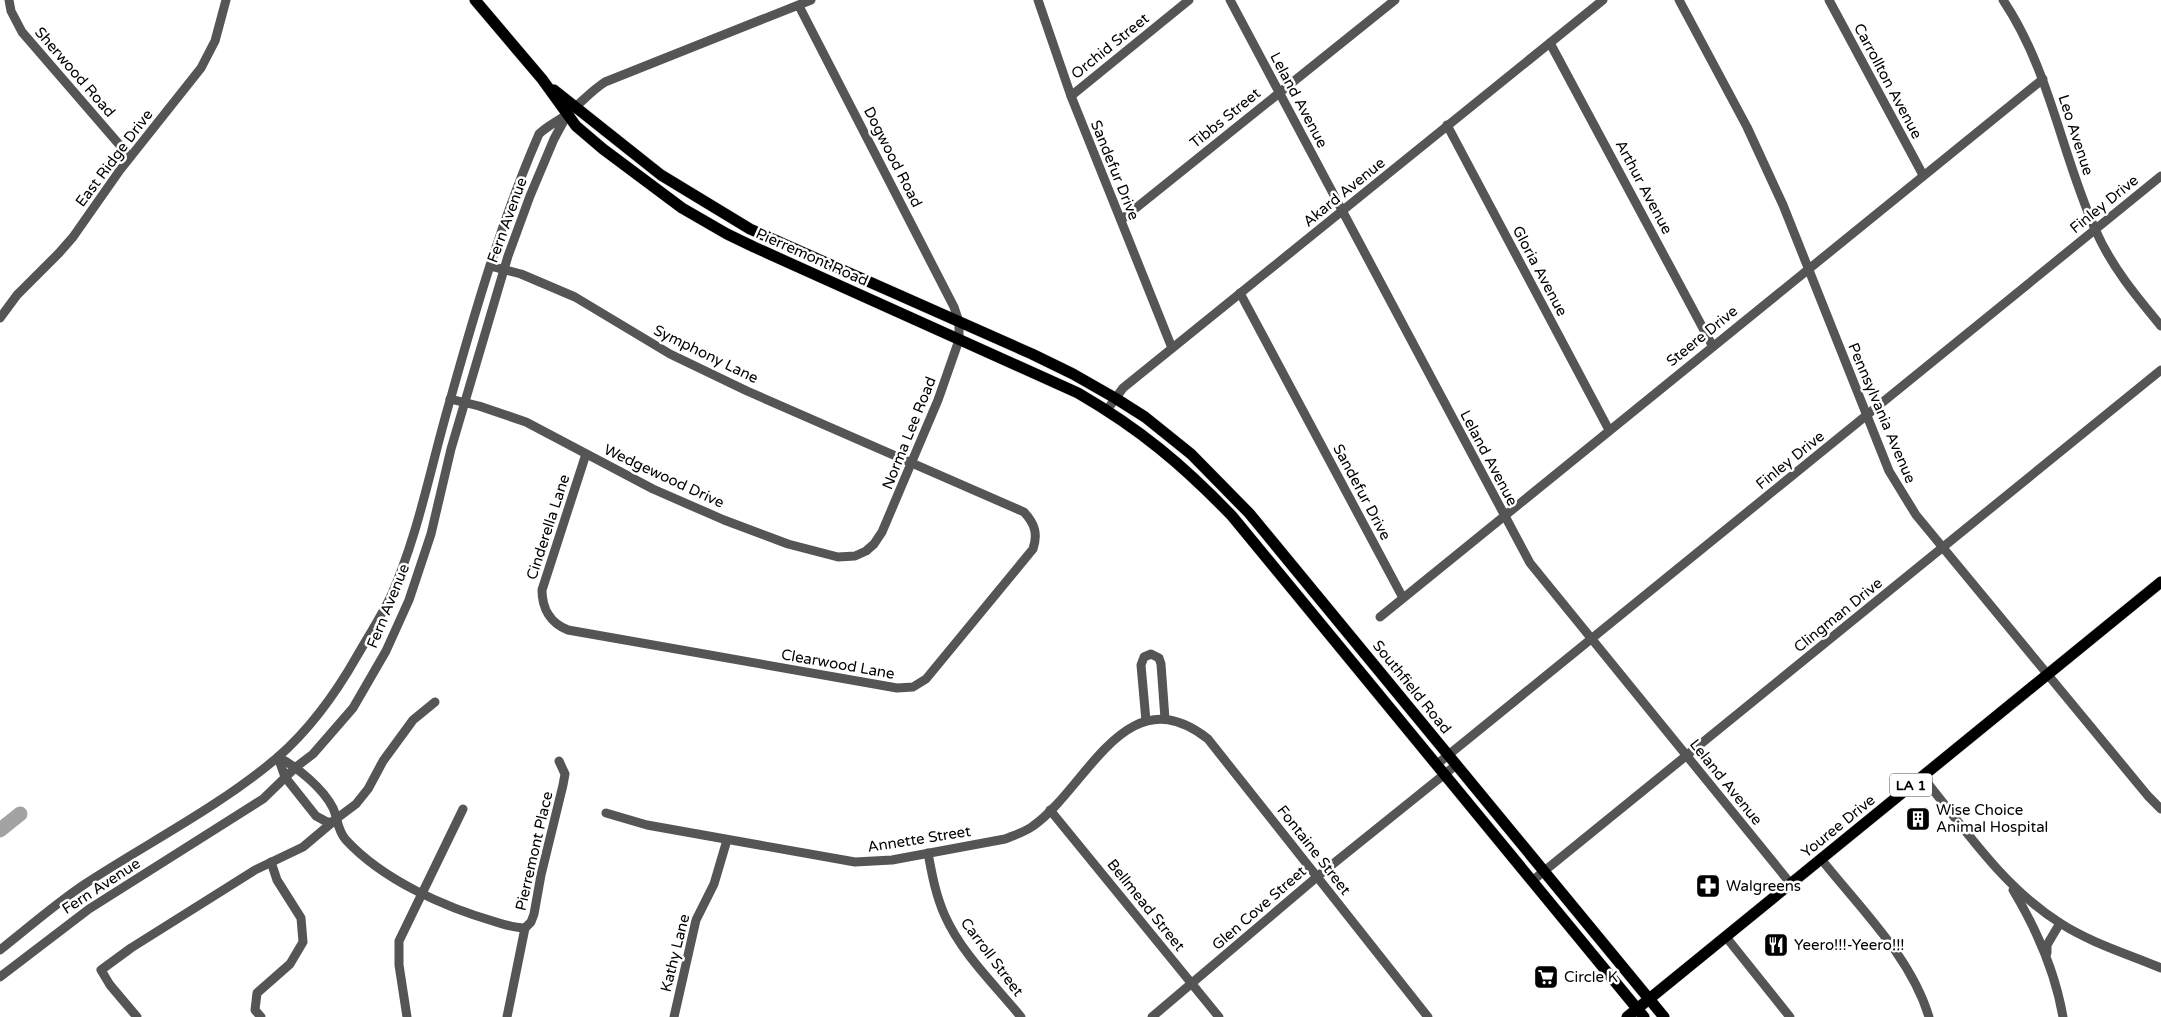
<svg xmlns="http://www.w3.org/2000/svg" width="2161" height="1017" font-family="'Varela Round',sans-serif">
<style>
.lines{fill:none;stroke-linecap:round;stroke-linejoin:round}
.river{stroke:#a3a3a3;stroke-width:15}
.major-casing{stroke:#dbdbdb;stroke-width:12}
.minor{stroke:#555;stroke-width:9}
.major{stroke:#000;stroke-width:11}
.labels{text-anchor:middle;stroke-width:5;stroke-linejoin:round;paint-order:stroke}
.shield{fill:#fff;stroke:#4c4c4c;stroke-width:1}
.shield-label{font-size:14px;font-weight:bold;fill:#000}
.street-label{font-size:15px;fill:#000;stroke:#fff}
.poi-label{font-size:15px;fill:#000;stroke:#fff;text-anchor:start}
</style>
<rect width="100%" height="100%" fill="#fff"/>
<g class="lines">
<polyline class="river" points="0,830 20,814"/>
<defs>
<g id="major">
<path d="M 475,0 L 542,79 L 576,126 L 603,149 L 682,208 L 727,234 L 754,247 L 1078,393 C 1140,429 1183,465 1232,516 L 1644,1017"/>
<polyline points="554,90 661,175 750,229 1032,354 1073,374 1115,398 1145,417 1191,454 1249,513 1664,1017"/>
<polyline points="1627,1017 2161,582"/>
</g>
</defs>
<use href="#major" class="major-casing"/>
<g class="minor">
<polyline points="9,0 11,11 22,32 130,157"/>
<polyline points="1038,0 1071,96 1172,348"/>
<polyline points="1230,0 1530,563 1791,884"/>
<polyline points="1679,0 1747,127 1783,205 1889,471 1916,515 2148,796 2161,809"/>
<polyline points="1829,0 1923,175"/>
<path d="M 2003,0 C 2050,70 2061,153 2095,229 C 2111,266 2136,296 2161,326"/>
<polyline points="1550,43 1712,345"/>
<polyline points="1071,96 1189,0"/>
<polyline points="1447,125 1609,430"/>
<polyline points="1121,220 1395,0"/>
<path d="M 490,266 L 521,274 L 575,297 L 670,354 L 747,391 L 1024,512 C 1035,524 1038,534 1033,549 L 926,679 L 913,687 L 897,688 L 568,630 C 550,623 542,608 542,590 L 586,454"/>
<polyline points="1240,293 1403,598"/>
<polyline points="0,318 17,295 59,253 73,237 120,170 201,68 215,41 226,0"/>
<polyline points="450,399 479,406 526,422 653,489 724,520 788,544 838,557 855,556 866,551 874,544 882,532 938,400 959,340 959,322 954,307 799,6"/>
<polyline points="1107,410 1123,388 1603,0"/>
<polyline points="1380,617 2043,79"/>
<polyline points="1146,721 1141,665 1144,657 1151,654 1159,658 1161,664 1165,719"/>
<path d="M 278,757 C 297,767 323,788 333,808 C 338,819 337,830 346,840 C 383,880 444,907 496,922 C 506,925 514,928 525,928 L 531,922 L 534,914 L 541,875 L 563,785 L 565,774 L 559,761"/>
<polyline points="278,757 285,777 316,816 327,822 332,822 356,804 368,789 383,761 413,720 435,702"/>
<polyline points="1436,765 2161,176"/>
<path d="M 1922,776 C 1964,828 2003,887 2060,923 C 2091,943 2128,954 2161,968"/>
<polyline points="1050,810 1219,1017"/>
<path d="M 606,813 L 647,825 L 855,862 L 892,860 L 1005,839 C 1015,835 1025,832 1033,826 C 1088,787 1126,674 1208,739 L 1428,1017"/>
<path d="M 928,853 C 932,875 936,896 945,916 C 962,954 995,985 1021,1017"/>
<path d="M 1821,859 C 1860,908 1911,957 1929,1017"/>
<polyline points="1532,881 2161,370"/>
<path d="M 2013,890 C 2037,930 2055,971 2063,1017"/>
<polyline points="1726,937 1790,1017"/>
<path d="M 0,950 C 28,928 55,904 85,884 C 149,842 219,807 278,757 C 310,729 336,693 357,656 C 368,637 380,618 390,598 C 419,534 431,464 451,397 C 476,308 502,219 539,134 C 548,125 559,121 568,113 C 581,103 591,91 605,82 L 811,0"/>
<polyline points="2047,953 2047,945 2060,923"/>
<polyline points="0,977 89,909 263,799 296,767 313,754 353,708 386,651 409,600 431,534 451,449 508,256 530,196 554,139 567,115"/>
<polyline points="137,1017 110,985 101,970 131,948 255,870 303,847 335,820"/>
<polyline points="261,1017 255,1010 257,993 290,964 303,942 301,918 277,880 271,862"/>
<polyline points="407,1017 399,965 399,941 463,809"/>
<polyline points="507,1017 525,928"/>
<polyline points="674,1017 696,920 714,884 727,840"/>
<polyline points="1152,1017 1318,876 1456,765"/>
</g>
<use href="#major" class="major"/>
</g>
<defs>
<symbol id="building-square" viewBox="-11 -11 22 22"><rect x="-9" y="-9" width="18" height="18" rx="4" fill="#000" stroke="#fff"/><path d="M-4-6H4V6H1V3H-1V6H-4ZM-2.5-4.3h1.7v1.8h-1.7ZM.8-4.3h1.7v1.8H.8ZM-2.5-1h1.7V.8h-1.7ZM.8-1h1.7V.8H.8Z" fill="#fff"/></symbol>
<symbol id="pharmacy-square" viewBox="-11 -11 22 22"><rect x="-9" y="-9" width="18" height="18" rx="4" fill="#000" stroke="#fff"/><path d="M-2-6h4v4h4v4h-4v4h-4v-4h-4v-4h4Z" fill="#fff"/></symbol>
<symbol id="restaurant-square" viewBox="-11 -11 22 22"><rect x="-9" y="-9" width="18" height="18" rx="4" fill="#000" stroke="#fff"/><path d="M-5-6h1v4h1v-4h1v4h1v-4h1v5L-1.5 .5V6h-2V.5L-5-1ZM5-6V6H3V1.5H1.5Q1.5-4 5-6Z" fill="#fff"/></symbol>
<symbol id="supermarket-square" viewBox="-11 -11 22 22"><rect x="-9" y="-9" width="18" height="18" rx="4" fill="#000" stroke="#fff"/><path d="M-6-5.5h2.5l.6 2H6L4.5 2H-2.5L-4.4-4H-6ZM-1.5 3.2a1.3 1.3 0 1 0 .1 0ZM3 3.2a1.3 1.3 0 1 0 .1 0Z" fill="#fff"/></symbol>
</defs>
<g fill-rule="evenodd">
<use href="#building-square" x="1904" y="805" width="28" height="28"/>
<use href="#pharmacy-square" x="1694" y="872" width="28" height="28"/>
<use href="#restaurant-square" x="1762" y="931" width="28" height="28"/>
<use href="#supermarket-square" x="1532" y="963" width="28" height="28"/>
</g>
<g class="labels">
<rect class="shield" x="1890" y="773.5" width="42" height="23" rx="4"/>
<g class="shield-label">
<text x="1911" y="790">LA 1</text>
</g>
<g class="street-label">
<text transform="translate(1110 46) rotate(-39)" y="5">Orchid Street</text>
<text transform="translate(75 72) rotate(49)" y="5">Sherwood Road</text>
<text transform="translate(1888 81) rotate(62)" y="5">Carrollton Avenue</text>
<text transform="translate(1299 100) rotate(62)" y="5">Leland Avenue</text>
<text transform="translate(1225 118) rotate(-39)" y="5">Tibbs Street</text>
<text transform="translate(2076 135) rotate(72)" y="5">Leo Avenue</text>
<text transform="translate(893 157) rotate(63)" y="5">Dogwood Road</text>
<text transform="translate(114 158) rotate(-53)" y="5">East Ridge Drive</text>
<text transform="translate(1115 170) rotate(68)" y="5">Sandefur Drive</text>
<text transform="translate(1644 187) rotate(62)" y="5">Arthur Avenue</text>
<text transform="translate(1344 192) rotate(-39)" y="5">Akard Avenue</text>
<text transform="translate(2104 204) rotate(-39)" y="5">Finley Drive</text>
<text transform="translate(507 220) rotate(-70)" y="5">Fern Avenue</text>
<text transform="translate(812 257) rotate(24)" y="5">Pierremont Road</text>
<text transform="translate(1540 271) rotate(62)" y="5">Gloria Avenue</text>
<text transform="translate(1702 336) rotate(-39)" y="5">Steere Drive</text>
<text transform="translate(706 354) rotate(26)" y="5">Symphony Lane</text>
<text transform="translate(1882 413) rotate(67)" y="5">Pennsylvania Avenue</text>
<text transform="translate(909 433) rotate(-68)" y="5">Norma Lee Road</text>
<text transform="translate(1489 458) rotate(62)" y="5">Leland Avenue</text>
<text transform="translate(1790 460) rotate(-39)" y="5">Finley Drive</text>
<text transform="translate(664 476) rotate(25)" y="5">Wedgewood Drive</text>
<text transform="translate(1362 492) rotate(62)" y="5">Sandefur Drive</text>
<text transform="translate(548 527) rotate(-72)" y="5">Cinderella Lane</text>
<text transform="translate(388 606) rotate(-68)" y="5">Fern Avenue</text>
<text transform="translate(1838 615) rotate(-39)" y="5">Clingman Drive</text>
<text transform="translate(838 664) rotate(10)" y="5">Clearwood Lane</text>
<text transform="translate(1412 687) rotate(51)" y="5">Southfield Road</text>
<text transform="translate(1726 782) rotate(51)" y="5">Leland Avenue</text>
<text transform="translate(1838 826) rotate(-39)" y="5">Youree Drive</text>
<text transform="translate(919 839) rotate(-9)" y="5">Annette Street</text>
<text transform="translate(1314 850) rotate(52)" y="5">Fontaine Street</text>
<text transform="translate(534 851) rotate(-77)" y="5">Pierremont Place</text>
<text transform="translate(101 886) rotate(-33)" y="5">Fern Avenue</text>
<text transform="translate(1146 905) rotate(51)" y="5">Bellmead Street</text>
<text transform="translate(1259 908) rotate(-41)" y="5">Glen Cove Street</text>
<text transform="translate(675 953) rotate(-76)" y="5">Kathy Lane</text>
<text transform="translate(992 957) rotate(53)" y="5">Carroll Street</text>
</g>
<g class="poi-label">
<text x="1936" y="815">Wise Choice<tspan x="1936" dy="17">Animal Hospital</tspan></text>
<text x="1726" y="891">Walgreens</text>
<text x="1794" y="950">Yeero!!!-Yeero!!!</text>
<text x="1564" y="982">Circle K</text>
</g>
</g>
</svg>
